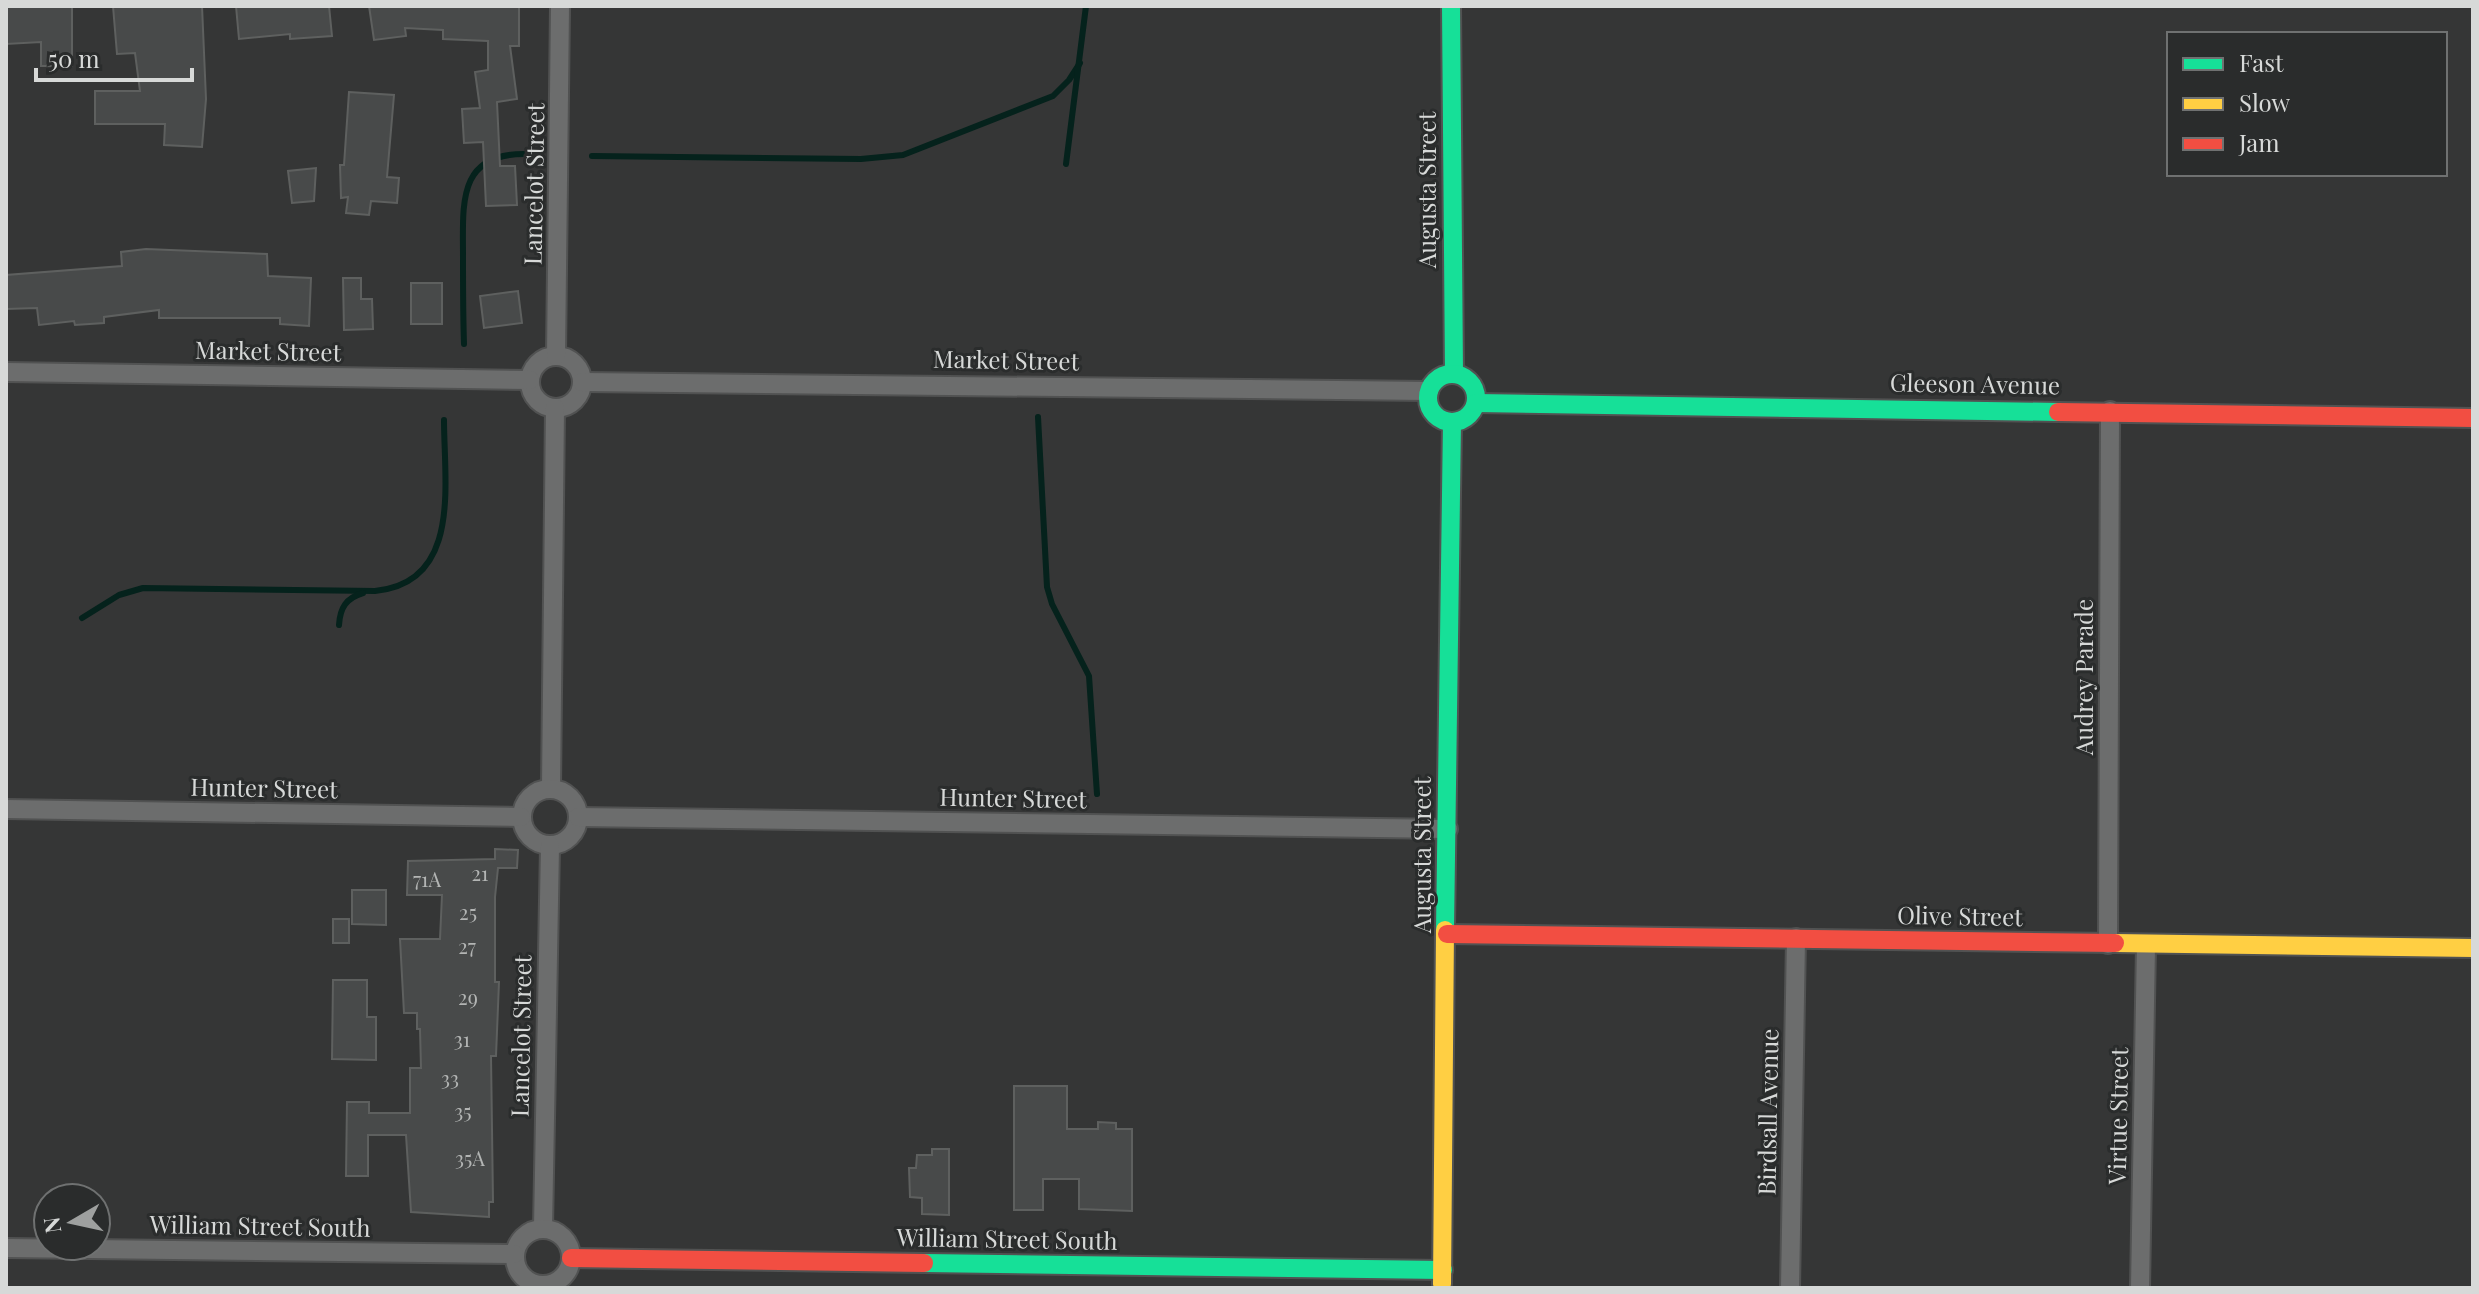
<svg xmlns="http://www.w3.org/2000/svg" width="2479" height="1294" font-family="'Playfair Display',serif">
<style>
.lines{fill:none;stroke-linecap:round;stroke-linejoin:round}
.stream{stroke:#05221c;stroke-width:6}
.building{fill:#484a4a;stroke:#5e605f;stroke-width:2}
.street-casing{stroke:#515252;stroke-width:22}
.fast-casing{stroke:#515252;stroke-width:22}
.slow-casing{stroke:#515252;stroke-width:22}
.jam-casing{stroke:#515252;stroke-width:22}
.street{stroke:#6c6d6d;stroke-width:18}
.fast{stroke:#16e098;stroke-width:18}
.slow{stroke:#ffcf43;stroke-width:18}
.jam{stroke:#f24e42;stroke-width:18}
.labels{text-anchor:middle;stroke-width:6;stroke-linejoin:round;paint-order:stroke}
.number-label{font-size:20px;fill:#b3b5b4}
.street-label{font-size:24px;fill:#d7d9d8;stroke:#2a2c2c}
</style>
<rect width="100%" height="100%" fill="#353636"/>
<g class="lines">
<g class="stream">
<polyline points="592,156 861,159 903,155 1053,96 1069,80 1080,63"/>
<polyline points="1066,164 1086,6"/>
<path d="M 464,344 C 463,315 463,286 463,256 C 463,203 457,152 528,154"/>
<polyline points="1038,417 1047,587 1052,604 1089,676 1097,794"/>
<path d="M 82,618 L 119,595 L 143,588 L 375,591 C 462,583 444,483 444,420"/>
<path d="M 339,625 C 340,608 346,598 363,593"/>
</g>
</g>
<g class="building">
<polygon points="6,6 72,6 72,66 41,66 41,42 6,44"/>
<polygon points="113,6 202,6 206,99 202,147 164,145 165,124 95,124 95,91 140,91 135,53 117,54"/>
<polygon points="236,6 329,6 332,36 290,39 290,34 239,39"/>
<polygon points="369,6 519,6 519,46 510,46 517,99 497,102 500,166 515,166 517,205 486,206 483,142 464,143 462,109 480,108 475,72 488,70 488,41 443,39 443,30 405,28 406,36 374,40"/>
<polygon points="349,92 394,95 387,177 399,178 397,203 371,201 369,215 346,213 348,197 341,198 340,165 344,165"/>
<polygon points="316,168 314,201 292,203 288,171"/>
<polygon points="146,249 267,254 268,276 311,278 309,326 280,324 280,318 159,318 159,310 104,317 104,323 75,325 74,321 39,325 37,308 6,309 6,275 122,266 121,252"/>
<polygon points="343,278 361,278 361,299 372,299 373,329 344,330"/>
<rect x="411" y="283" width="31" height="41"/>
<polygon points="518,291 522,323 484,328 480,296"/>
<polygon points="495,849 518,850 517,868 498,868 495,897 495,982 499,982 496,1056 491,1056 493,1202 489,1202 489,1217 411,1212 406,1135 368,1135 368,1176 346,1176 347,1102 369,1102 369,1113 410,1113 410,1068 421,1068 420,1029 417,1029 417,1013 404,1013 400,939 440,939 442,895 407,895 408,861 495,859"/>
<polygon points="352,890 386,890 386,925 352,924"/>
<rect x="333" y="919" width="16" height="24"/>
<polygon points="333,980 367,980 367,1017 376,1017 376,1060 332,1059"/>
<polygon points="1014,1086 1067,1086 1067,1129 1098,1129 1098,1122 1116,1123 1116,1129 1132,1129 1132,1211 1079,1209 1079,1179 1043,1179 1043,1210 1014,1210"/>
<polygon points="932,1149 949,1149 949,1215 922,1214 922,1198 910,1197 909,1168 916,1168 917,1155 932,1155"/>
</g>
<g class="lines">
<defs>
<g id="street">
<circle cx="556" cy="382" r="26"/>
<polyline points="556,356 560,6"/>
<polyline points="6,372 530,380"/>
<polyline points="582,382 1429,391"/>
<polyline points="551,788 555,408"/>
<circle cx="550" cy="817" r="28"/>
<polyline points="6,809 521,817"/>
<polyline points="578,817 1448,829"/>
<polyline points="2108,944 2110,411"/>
<polyline points="543,1228 550,846"/>
<circle cx="543" cy="1257" r="28"/>
<polyline points="6,1248 514,1254"/>
<polyline points="1790,1288 1796,938"/>
<polyline points="2140,1288 2146,945"/>
</g>
<g id="fast">
<polyline points="1451,6 1454,374"/>
<circle cx="1452" cy="398" r="24"/>
<polyline points="1476,403 2058,412"/>
<polyline points="1445,930 1452,422"/>
<polyline points="924,1263 1443,1270"/>
</g>
<g id="slow">
<polyline points="2115,943 2473,948"/>
<polyline points="1442,1284 1445,930"/>
</g>
<g id="jam">
<polyline points="2058,412 2473,418"/>
<polyline points="1447,934 2115,943"/>
<polyline points="571,1258 924,1263"/>
</g>
</defs>
<use href="#street" class="street-casing"/>
<use href="#fast" class="fast-casing"/>
<use href="#slow" class="slow-casing"/>
<use href="#jam" class="jam-casing"/>
<use href="#street" class="street"/>
<use href="#fast" class="fast"/>
<use href="#slow" class="slow"/>
<use href="#jam" class="jam"/>
</g>
<g class="labels">
<g class="number-label">
<text x="480" y="881">21</text>
<text x="427" y="887">71A</text>
<text x="468" y="920">25</text>
<text x="467" y="954">27</text>
<text x="468" y="1005">29</text>
<text x="462" y="1047">31</text>
<text x="450" y="1086">33</text>
<text x="463" y="1119">35</text>
<text x="470" y="1166">35A</text>
</g>
<g class="street-label">
<text transform="translate(535 184) rotate(-89)" y="8">Lancelot Street</text>
<text transform="translate(1428 190) rotate(-90)" y="8">Augusta Street</text>
<text transform="translate(268 352) rotate(1)" y="8">Market Street</text>
<text transform="translate(1006 361) rotate(1)" y="8">Market Street</text>
<text transform="translate(1975 385) rotate(1)" y="8">Gleeson Avenue</text>
<text transform="translate(2085 677) rotate(-90)" y="8">Audrey Parade</text>
<text transform="translate(264 789) rotate(1)" y="8">Hunter Street</text>
<text transform="translate(1013 799) rotate(1)" y="8">Hunter Street</text>
<text transform="translate(1423 855) rotate(-90)" y="8">Augusta Street</text>
<text transform="translate(1960 917) rotate(1)" y="8">Olive Street</text>
<text transform="translate(522 1036) rotate(-89)" y="8">Lancelot Street</text>
<text transform="translate(1769 1112) rotate(-89)" y="8">Birdsall Avenue</text>
<text transform="translate(2119 1116) rotate(-89)" y="8">Virtue Street</text>
<text transform="translate(260 1227) rotate(1)" y="8">William Street South</text>
<text transform="translate(1007 1240) rotate(1)" y="8">William Street South</text>
</g>
</g>
<rect width="2479" height="1294" fill="none" stroke="#d7d9d8" stroke-width="16"/>
<rect x="2167" y="32" width="280" height="144" fill="#2a2c2c" stroke="#6f7171" stroke-width="2"/>
<rect x="2183" y="58" width="40" height="12" fill="#16e098" stroke="#6f7171" stroke-width="2"/>
<text x="2239" y="72" font-size="24" fill="#d7d9d8">Fast</text>
<rect x="2183" y="98" width="40" height="12" fill="#ffcf43" stroke="#6f7171" stroke-width="2"/>
<text x="2239" y="112" font-size="24" fill="#d7d9d8">Slow</text>
<rect x="2183" y="138" width="40" height="12" fill="#f24e42" stroke="#6f7171" stroke-width="2"/>
<text x="2239" y="152" font-size="24" fill="#d7d9d8">Jam</text>
<g transform="translate(72 1222) rotate(261)"><circle r="38" fill="#2a2c2c" stroke="#6f7171" stroke-width="2"/>
<path d="M0-6L14 30L0 20L-14 30Z" fill="#9ea09f"/>
<text y="-12" font-size="22" font-weight="bold" text-anchor="middle" fill="#d7d9d8">N</text>
</g>
<path d="M36 68v12h156v-12" fill="none" stroke="#d7d9d8" stroke-width="4"/>
<text x="48" y="68" font-size="24" fill="#d7d9d8" stroke="#2a2c2c" stroke-width="6" paint-order="stroke">50 m</text>
</svg>
